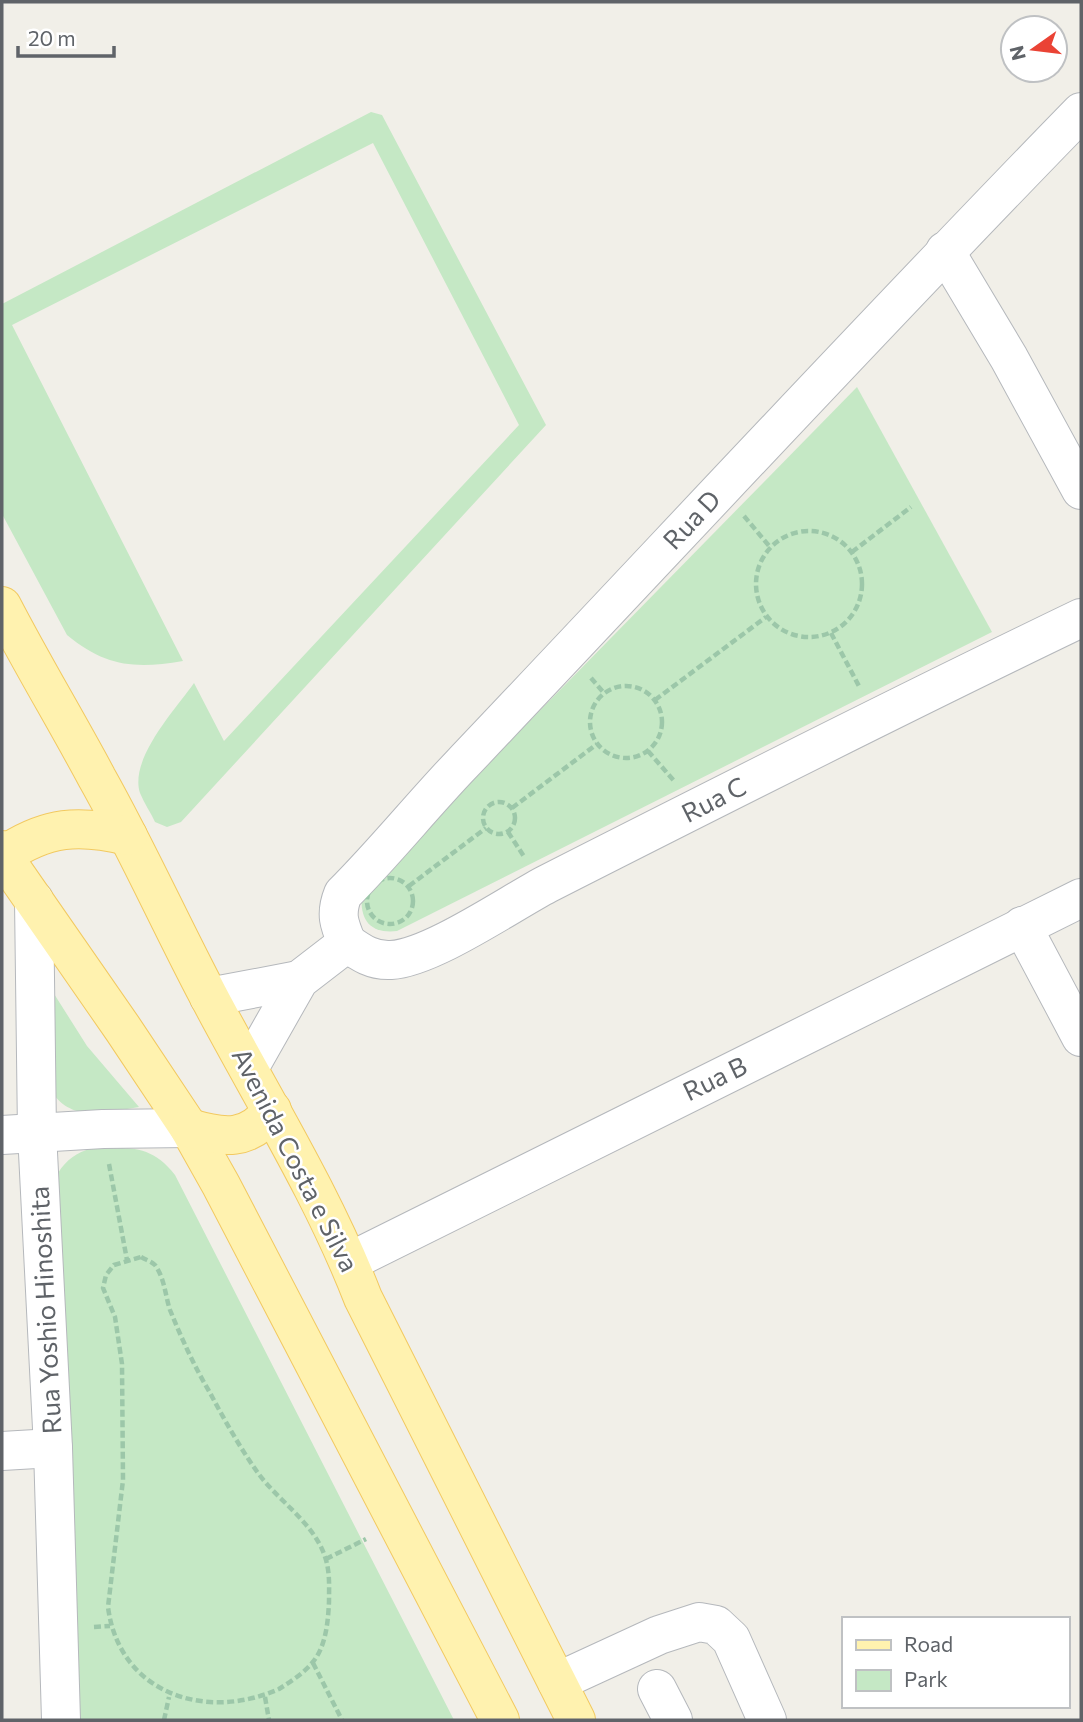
<svg xmlns="http://www.w3.org/2000/svg" width="1083" height="1722" font-family="Commissioner,sans-serif">
<style>
.green{fill:#c5e8c5}
.lines{fill:none;stroke-linecap:round;stroke-linejoin:round}
.minor-casing{stroke:#b5b8bc;stroke-width:40}
.major-casing{stroke:#f2c960;stroke-width:40}
.path{stroke:#9cc7a9;stroke-width:4.5;stroke-dasharray:7 3.5;stroke-linecap:butt}
.minor{stroke:#fff;stroke-width:38}
.major{stroke:#fff2af;stroke-width:38}
.labels{text-anchor:middle;stroke-width:5;stroke-linejoin:round;paint-order:stroke}
.street-label{font-size:26px;fill:#5f6368;stroke:#fff}
</style>
<rect width="100%" height="100%" fill="#f1efe8"/>
<g class="green">
<path d="M 371,112 L 382,115 L 546,425 L 181,822 L 167,827 L 155,822 C 151,813 144,803 140,793 C 129,759 175,710 194,683 L 224,741 L 519,425 L 373,143 L 12,325 L 183,661 C 135,669 106,667 67,635 L 2,514 L 2,304 Z"/>
<path d="M 857,387 L 992,632 L 397,931 C 369,934 359,919 362,892 Z"/>
<path d="M 44,978 L 87,1046 L 139,1107 C 105,1112 71,1124 50,1089 Z"/>
<path d="M 92,1148 C 129,1148 151,1144 175,1175 L 454,1720 L 73,1720 L 58,1173 C 67,1159 76,1153 92,1148 Z"/>
</g>
<g class="lines">
<defs>
<g id="minor">
<polyline points="945,251 1009,358 1081,490"/>
<polyline points="34,900 37,1133 53,1448 61,1720"/>
<polyline points="1022,926 1081,1037"/>
<path d="M 347,943 C 339,924 335,914 343,894 C 384,853 420,808 460,766 C 667,548 871,327 1081,112"/>
<path d="M 347,943 C 361,953 373,961 391,960 C 431,958 509,904 547,884 C 724,794 902,704 1081,618"/>
<polyline points="209,997 299,980"/>
<polyline points="249,1068 299,980 347,943"/>
<polyline points="2,1135 103,1129 189,1128"/>
<polyline points="349,1262 1081,898"/>
<polyline points="2,1451 53,1448"/>
<polyline points="557,1682 659,1635 699,1622 716,1625 731,1639 767,1720"/>
<polyline points="657,1689 673,1720"/>
</g>
<g id="major">
<path d="M 2,606 C 32,664 66,720 97,778 C 137,849 170,923 208,995 C 261,1096 322,1192 363,1298 L 576,1720"/>
<polyline points="2,850 12,869 123,1029 189,1128 221,1185 500,1720"/>
<path d="M 4,855 C 47,826 79,824 128,836"/>
<path d="M 189,1128 C 223,1138 249,1142 272,1110"/>
</g>
</defs>
<use href="#minor" class="minor-casing"/>
<use href="#major" class="major-casing"/>
<g class="path">
<polyline points="744,516 770,547"/>
<circle cx="809" cy="584" r="53"/>
<polyline points="852,552 911,507"/>
<polyline points="831,633 860,688"/>
<polyline points="591,678 604,693"/>
<circle cx="626" cy="722" r="36"/>
<polyline points="655,700 766,617"/>
<polyline points="648,751 675,782"/>
<circle cx="499" cy="818" r="16"/>
<polyline points="512,808 597,744"/>
<polyline points="508,832 525,858"/>
<circle cx="390" cy="901" r="23"/>
<polyline points="409,886 486,828"/>
<polyline points="109,1164 127,1260"/>
<path d="M 141,1257 C 146,1260 151,1261 155,1265 C 165,1279 165,1295 170,1310 C 181,1337 194,1366 209,1391 C 224,1419 240,1448 258,1473 C 279,1502 316,1524 326,1560 C 330,1574 329,1588 329,1602 C 328,1622 326,1647 312,1663 C 304,1673 290,1682 279,1689 C 205,1722 119,1693 108,1607 L 123,1480 L 122,1364 L 115,1317 L 103,1288 L 106,1275 L 114,1265 Z"/>
<polyline points="326,1559 366,1539"/>
<polyline points="94,1627 110,1626"/>
<polyline points="313,1663 342,1720"/>
<polyline points="265,1697 269,1720"/>
<polyline points="164,1720 169,1697"/>
</g>
<use href="#minor" class="minor"/>
<use href="#major" class="major"/>
</g>
<g class="labels">
<g class="street-label">
<text transform="translate(692 520) rotate(-47)" y="9">Rua D</text>
<text transform="translate(714 800) rotate(-27)" y="9">Rua C</text>
<text transform="translate(715 1079) rotate(-26)" y="9">Rua B</text>
<text transform="translate(295 1160) rotate(63)" y="9">Avenida Costa e Silva</text>
<text transform="translate(46 1310) rotate(-93)" y="9">Rua Yoshio Hinoshita</text>
</g>
</g>
<rect width="1083" height="1722" fill="none" stroke="#5f6368" stroke-width="7"/>
<rect x="842" y="1617" width="228" height="91" fill="#ffffff" stroke="#bfc1c3" stroke-width="2"/>
<rect x="856" y="1640" width="35" height="10" fill="#fff2af" stroke="#bfc1c3" stroke-width="2"/>
<text x="904" y="1652" font-size="21" fill="#5f6368">Road</text>
<rect x="856" y="1670" width="35" height="21" fill="#c5e8c5" stroke="#bfc1c3" stroke-width="2"/>
<text x="904" y="1687" font-size="21" fill="#5f6368">Park</text>
<g transform="translate(1034 49) rotate(256)"><circle r="33" fill="#ffffff" stroke="#bfc1c3" stroke-width="2"/>
<path d="M0-5L12 26L0 18L-12 26Z" fill="#ea4335"/>
<text y="-10" font-size="19" font-weight="bold" text-anchor="middle" fill="#5f6368">N</text>
</g>
<path d="M18 46v10h96v-10" fill="none" stroke="#5f6368" stroke-width="3.5"/>
<text x="28" y="46" font-size="21" fill="#5f6368" stroke="#ffffff" stroke-width="5" paint-order="stroke">20 m</text>
</svg>
